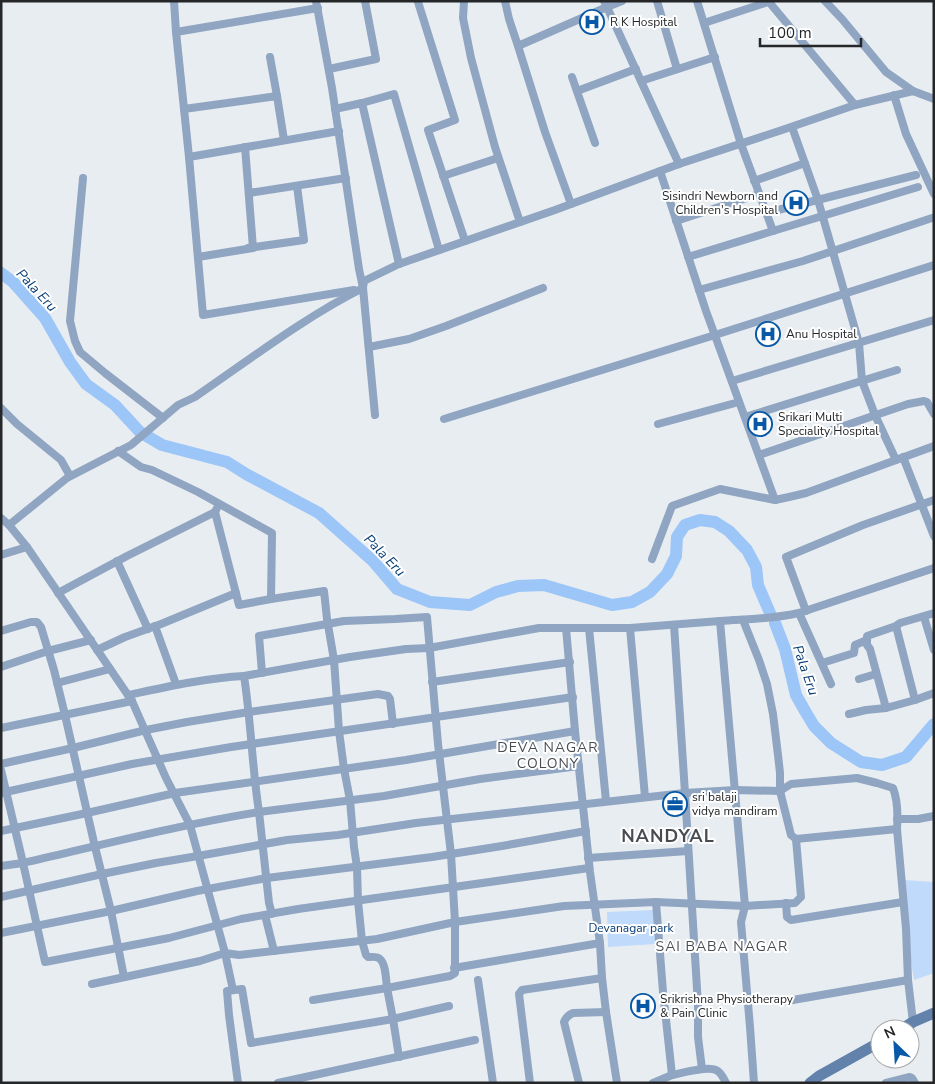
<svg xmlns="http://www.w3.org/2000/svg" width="935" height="1084" font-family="'Nunito Sans',sans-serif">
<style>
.green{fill:#c0dafb}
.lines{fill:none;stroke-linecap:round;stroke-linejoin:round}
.river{stroke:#9cc5f8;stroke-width:12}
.street{stroke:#8fa5c1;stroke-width:8}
.secondary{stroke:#6282ab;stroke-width:11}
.labels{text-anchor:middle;stroke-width:4;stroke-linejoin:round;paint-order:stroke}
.poi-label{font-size:12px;fill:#242628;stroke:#fff;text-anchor:start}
.park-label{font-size:12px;fill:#073d75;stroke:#fff}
.water-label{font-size:14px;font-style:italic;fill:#083e76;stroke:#fff}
.neighbourhood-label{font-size:14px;letter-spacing:1px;fill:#484c50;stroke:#fff}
.district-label{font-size:18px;font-weight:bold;letter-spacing:1px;fill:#484c50;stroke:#fff}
</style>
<rect width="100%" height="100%" fill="#e8edf2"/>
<g class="green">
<polygon points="904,880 934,882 934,973 914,980 910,955"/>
<polygon points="653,910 656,944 608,947 607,912"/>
</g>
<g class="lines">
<g class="river">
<polyline points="1,273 13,282 45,318 70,362 86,384 115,405 140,432 162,445 227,462 246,474 319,513 373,561 397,589 430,602 470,605 496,592 518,586 544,585 612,605 632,602 650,592 667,574 676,556 677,537 685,525 700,520 715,522 729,531 747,550 756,567 758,585 770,613"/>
<polyline points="775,623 785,649 796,695 805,711 814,726 831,743 861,762 882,765 906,757 934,724"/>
</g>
<g class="street">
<polyline points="174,1 176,32 189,157 203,315 354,290"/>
<polyline points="316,1 332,88 359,269 363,288 375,415"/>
<polyline points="464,1 463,18 471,58 495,147 520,222"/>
<polyline points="505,1 509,19 518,46 607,7 679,164"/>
<polyline points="604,1 607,7 622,1"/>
<polyline points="657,1 677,69"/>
<polyline points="825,1 842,19 886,72 913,91"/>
<polyline points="418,2 455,120 428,130 465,241"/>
<polyline points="769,2 855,105"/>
<polyline points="704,23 771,1"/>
<polyline points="176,32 318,8"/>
<polyline points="518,46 545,132 571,204"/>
<polyline points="270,57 277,96"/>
<polyline points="329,69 376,59 365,1"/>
<polyline points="572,77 595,143"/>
<polyline points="641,81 715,57"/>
<polyline points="577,91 636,69"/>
<polyline points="894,95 906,134 934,194"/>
<polyline points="362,103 394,94 439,250"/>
<polyline points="184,109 277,96 284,140"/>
<polyline points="335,109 362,103 399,264"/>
<polyline points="792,127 818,200 859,343 862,381 875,415 896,460"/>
<polyline points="189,157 339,131"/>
<polyline points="660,171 706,311 775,500 789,497 806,493 934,446"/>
<polyline points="443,176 498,158"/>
<polyline points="83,178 70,321 75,341 80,352 105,373 163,418"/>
<polyline points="754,181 805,163"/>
<polyline points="249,193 346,178"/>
<polyline points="766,213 916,175"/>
<polyline points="676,221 759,194"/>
<polyline points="773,231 918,187"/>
<polyline points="248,248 304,240 297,186"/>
<polyline points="198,257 253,248 245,147"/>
<polyline points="688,257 773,231 741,144 697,1"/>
<polyline points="699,290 803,261 932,218"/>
<polyline points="369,347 409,339 446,326 543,288"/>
<polyline points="732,381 934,320"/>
<polyline points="1,408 17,424 61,460 70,476"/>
<polyline points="745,417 897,370"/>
<polyline points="444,419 715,335 934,265"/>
<polyline points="658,424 739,402"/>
<path d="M 118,451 L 141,467 L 152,470 L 198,492 L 272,533 L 271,599 L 324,591 L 327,619 L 334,660 L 339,731 L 344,769 L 350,800 L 354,847 L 357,867 L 358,901 L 362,941 L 366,955 L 368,957 C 372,957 377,956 380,959 C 386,964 386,981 387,988 L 313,1000"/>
<polyline points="759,455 908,404 924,401 927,402 934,414"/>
<polyline points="903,457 934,536"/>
<polyline points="217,508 215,512 239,605 271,599"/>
<path d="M 1,518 L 9,525 L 67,478 L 131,445 L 178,405 L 195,397 C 249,360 305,317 363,288 L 364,281 L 399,264 L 555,210 L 679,164 L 785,129 L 855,105 L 913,91 L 934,99"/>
<polyline points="27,547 132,701 166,778 190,825 225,953 233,990"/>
<polyline points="1,555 27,547 9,525"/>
<polyline points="652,559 672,506 720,489 775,500"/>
<polyline points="117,561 148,629"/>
<polyline points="58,593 127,556 215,512"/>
<polyline points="806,611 786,557 863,525 934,500"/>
<polyline points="799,613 831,684"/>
<polyline points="924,617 934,650"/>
<polyline points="674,625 685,793 698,1005 698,1037 702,1069"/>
<polyline points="155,626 176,684"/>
<polyline points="896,626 915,700"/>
<polyline points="566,628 630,628 720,621"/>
<polyline points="589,628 606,801"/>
<polyline points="630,628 645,797"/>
<polyline points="1,631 31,622 37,622 41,627 54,670 65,715 95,847 111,911 124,977"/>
<polyline points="97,650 125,637 161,624 236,593"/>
<polyline points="822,663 854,653 855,645 867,640"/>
<polyline points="1,667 48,651 91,640"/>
<polyline points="859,679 876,674"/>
<polyline points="432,682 570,662"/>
<polyline points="57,683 110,669"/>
<path d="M 128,695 C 166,687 205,678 244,676"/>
<polyline points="886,708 870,649 867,645 867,636 896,626 900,623 934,613"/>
<polyline points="849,714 866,710 886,708 915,700 934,693"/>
<polyline points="1,728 132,701"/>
<path d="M 575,731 L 566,628 L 539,628 L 429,648 L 406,649 L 350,657 L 244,676 C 251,721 252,767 259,812 L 384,796 L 480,779 L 579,766"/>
<polyline points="1,764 73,748 146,730 187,722 249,712 378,694 388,696 390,699 393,724"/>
<polyline points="1,770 23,863 1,866"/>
<polyline points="1,793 132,764 231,747 573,697"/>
<polyline points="897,819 918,819 934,816"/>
<polyline points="1,831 87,813 175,793 406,760 575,731 590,872 600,943 602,978 606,1012 617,1083"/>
<polyline points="796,839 897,829"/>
<polyline points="588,858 688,851"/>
<path d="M 1,897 L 102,874 L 156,863 L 198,856 L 287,840 L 338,835 L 416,823 L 685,793 L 735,790 L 780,791 L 791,784 L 857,778 L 877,783 L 893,788 C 898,801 898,815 897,829 L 906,929 L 908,980 L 913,1022"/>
<path d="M 656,902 L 663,992 L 672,1075 C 682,1073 707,1066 716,1070 C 721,1072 724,1079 726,1083"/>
<polyline points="786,903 787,917 791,920 903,902"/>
<path d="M 272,914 L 269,903 L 259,812 C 179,825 101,845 23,863 L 45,962 L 169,938 L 241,919 L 298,909 L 589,868"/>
<polyline points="265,915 274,951"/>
<polyline points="1,933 111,911 197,891 267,878 432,857 502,846 586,831"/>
<polyline points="454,968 600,943"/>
<polyline points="478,980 493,1083"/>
<polyline points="92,984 200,961 225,953 239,955 377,939 455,922 564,906 656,902 745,906 795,903 801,897 796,839 791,835 780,791 780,773 778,755 773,714 767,684 759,660 743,620"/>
<polyline points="787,1001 908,980"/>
<polyline points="399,1057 393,1019 449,1006"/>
<polyline points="238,1083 229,1015 227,991 242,989 251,1043 393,1019 387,988 450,976 455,973 455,922 451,854 438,744 427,617 395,619 344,621 259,636 262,673"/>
<polyline points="278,1083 475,1040"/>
<polyline points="530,1083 519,994 522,990 602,978"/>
<path d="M 579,1083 L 564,1022 C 566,1017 568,1015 573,1013 L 606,1012"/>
<polyline points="653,1083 672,1075"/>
<path d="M 754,1083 L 750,1027 L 741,922 L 745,906 L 720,621 C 747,619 773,619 799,613 L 934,568"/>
<polyline points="886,1083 910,1077 912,1078 915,1083"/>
</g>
<g class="secondary">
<polyline points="902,1029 913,1022 934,1013"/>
<polyline points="810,1083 819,1076 880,1042"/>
</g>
</g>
<defs>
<symbol id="hospital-ring" viewBox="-11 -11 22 22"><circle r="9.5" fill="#fff" stroke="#0758a6" stroke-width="1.5"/><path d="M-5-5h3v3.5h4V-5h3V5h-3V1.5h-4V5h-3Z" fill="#0758a6"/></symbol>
<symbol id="office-ring" viewBox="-11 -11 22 22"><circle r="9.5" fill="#fff" stroke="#0758a6" stroke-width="1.5"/><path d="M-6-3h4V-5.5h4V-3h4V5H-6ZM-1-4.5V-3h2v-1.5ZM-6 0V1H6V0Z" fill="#0758a6"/></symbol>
</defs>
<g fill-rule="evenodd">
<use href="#hospital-ring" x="578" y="8" width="28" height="28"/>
<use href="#hospital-ring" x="782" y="189" width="28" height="28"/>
<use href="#hospital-ring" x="754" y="320" width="28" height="28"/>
<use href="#hospital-ring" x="746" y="410" width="28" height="28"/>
<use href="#office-ring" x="661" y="790" width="28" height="28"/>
<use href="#hospital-ring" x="629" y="992" width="28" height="28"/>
</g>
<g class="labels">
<g class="poi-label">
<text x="610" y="26">R K Hospital</text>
<text x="778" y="200" text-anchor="end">Sisindri Newborn and<tspan x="778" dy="14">Children's Hospital</tspan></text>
<text x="786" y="338">Anu Hospital</text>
<text x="778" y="421">Srikari Multi<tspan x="778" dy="14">Speciality Hospital</tspan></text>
<text x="692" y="801">sri balaji<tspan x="692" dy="14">vidya mandiram</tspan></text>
<text x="660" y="1003">Srikrishna Physiotherapy<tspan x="660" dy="14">&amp; Pain Clinic</tspan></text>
</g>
<g class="park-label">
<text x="631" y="932">Devanagar park</text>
</g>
<g class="water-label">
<text transform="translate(37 290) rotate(47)" y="5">Pala Eru</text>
<text transform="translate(385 555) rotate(46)" y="5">Pala Eru</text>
<text transform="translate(806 670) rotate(71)" y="5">Pala Eru</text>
</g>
<g class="neighbourhood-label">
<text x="548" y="752">DEVA NAGAR<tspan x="548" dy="16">COLONY</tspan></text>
<text x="722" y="951">SAI BABA NAGAR</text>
</g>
<g class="district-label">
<text x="668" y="842">NANDYAL</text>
</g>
</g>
<rect width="935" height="1084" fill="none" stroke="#242628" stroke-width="5"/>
<g transform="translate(895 1044) rotate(335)"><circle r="24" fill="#ffffff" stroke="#a7a8a9"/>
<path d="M0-4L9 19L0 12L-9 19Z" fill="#0758a6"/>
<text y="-8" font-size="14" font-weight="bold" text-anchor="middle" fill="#242628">N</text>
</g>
<path d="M760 38v8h101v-8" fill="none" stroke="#242628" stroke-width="2.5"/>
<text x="768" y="38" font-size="15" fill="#242628" stroke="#ffffff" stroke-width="4" paint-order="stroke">100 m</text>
</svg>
